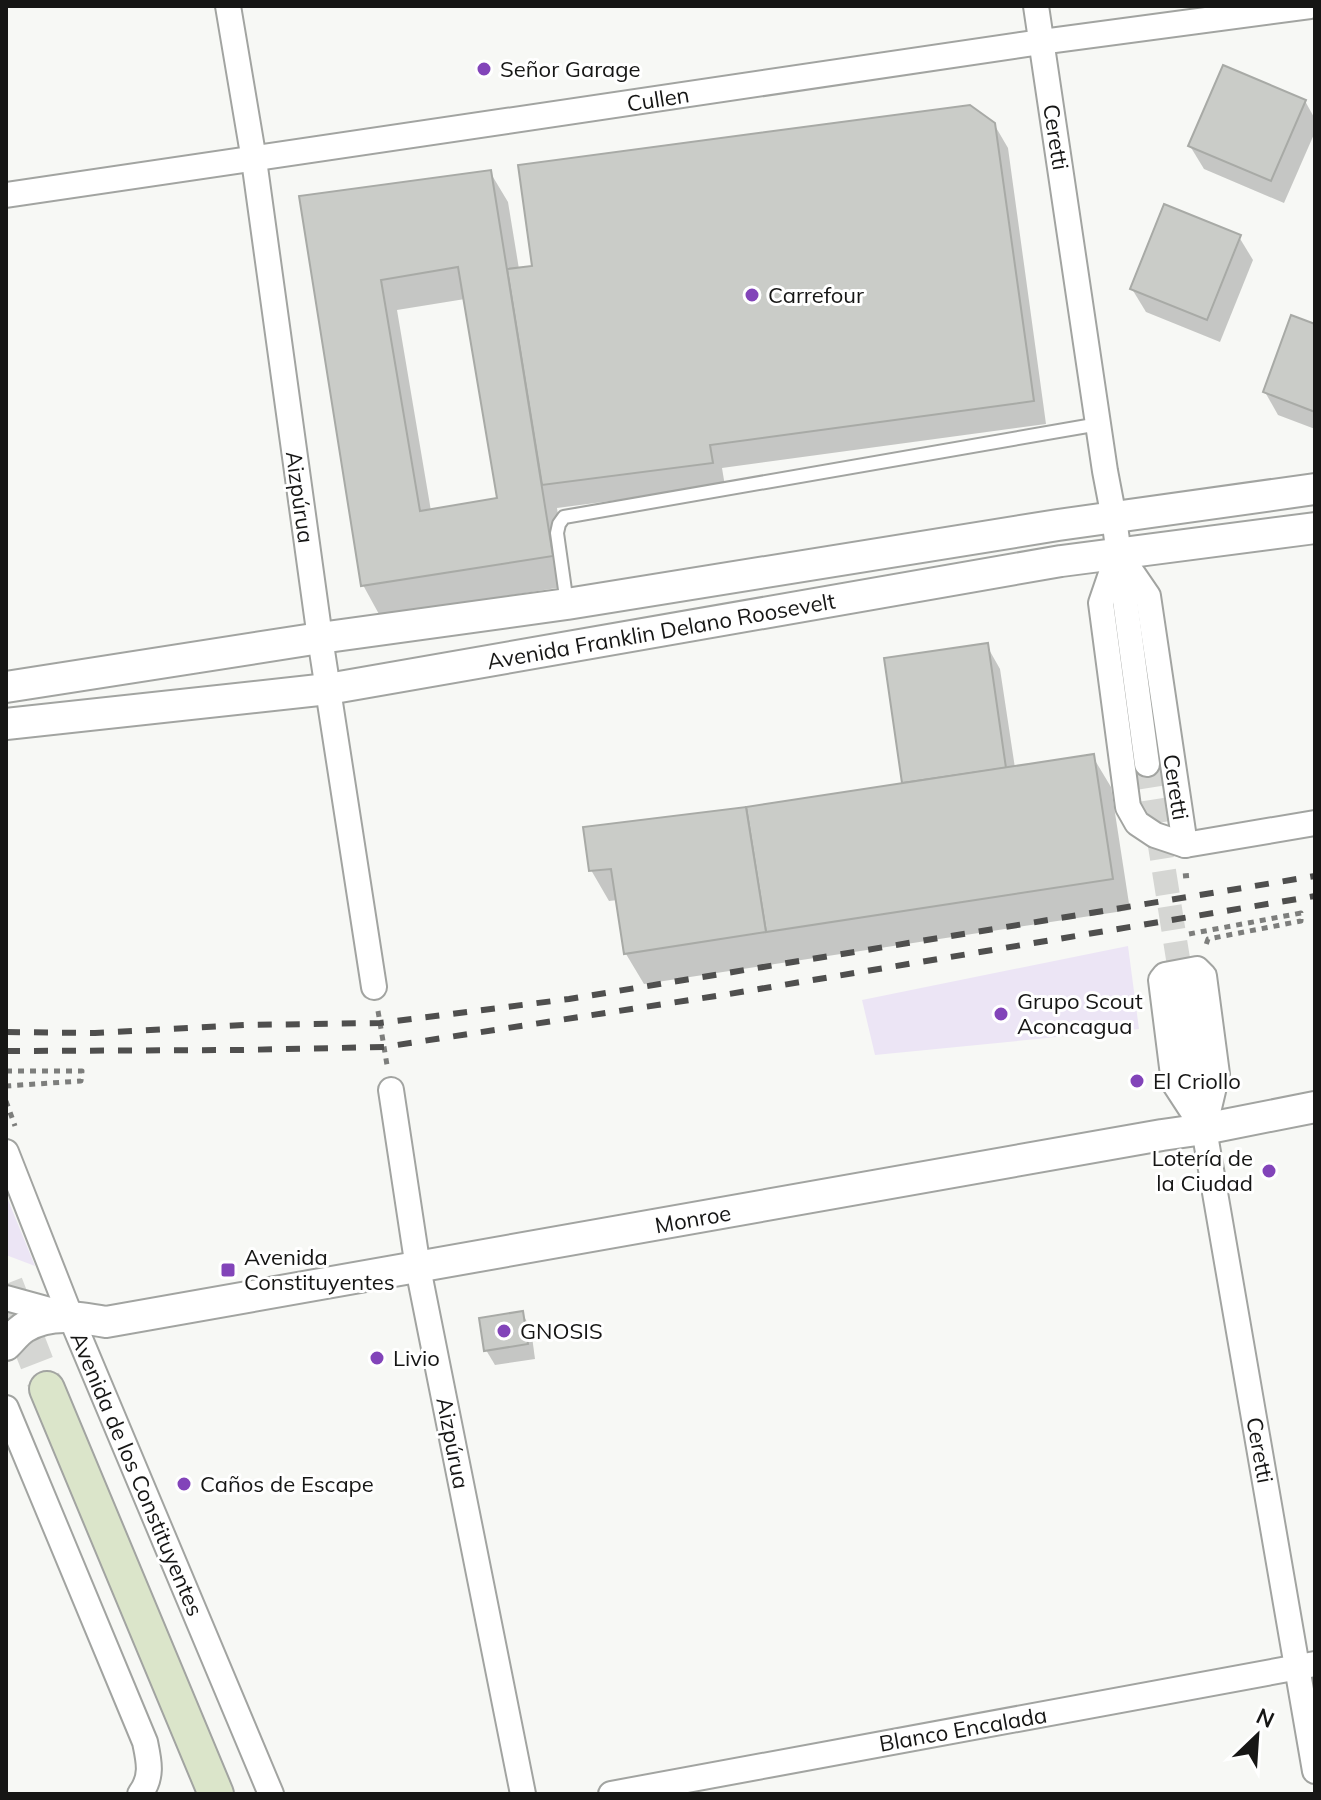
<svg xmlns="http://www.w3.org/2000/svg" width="1321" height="1800" font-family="Mulish,sans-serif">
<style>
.green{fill:#ece5f5}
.shadow{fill:#0003;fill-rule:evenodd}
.building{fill:#caccc8;stroke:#a8aaa6;stroke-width:2;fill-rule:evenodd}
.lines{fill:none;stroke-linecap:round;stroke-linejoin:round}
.minor-tunnel{stroke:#d5d6d3;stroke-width:24;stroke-dasharray:24 12;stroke-linecap:butt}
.secondary-tunnel{stroke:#d5d6d3;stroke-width:34;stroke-dasharray:34 17;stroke-linecap:butt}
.service-casing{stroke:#a2a4a1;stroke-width:16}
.minor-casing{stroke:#a2a4a1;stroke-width:28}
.tertiary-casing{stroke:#a2a4a1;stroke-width:34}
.secondary-casing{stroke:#a2a4a1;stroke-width:38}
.path{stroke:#7d7e7c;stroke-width:5;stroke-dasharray:6 6;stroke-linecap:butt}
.service{stroke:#fff;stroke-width:12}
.minor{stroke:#fff;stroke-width:24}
.tertiary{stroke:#fff;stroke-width:30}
.secondary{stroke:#dbe5ca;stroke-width:34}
.rail{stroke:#4f4f4e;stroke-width:6;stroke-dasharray:14 14;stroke-linecap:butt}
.poi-dot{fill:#8244b9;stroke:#fff;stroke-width:3}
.labels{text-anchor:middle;stroke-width:6;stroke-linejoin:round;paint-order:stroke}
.poi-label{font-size:22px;fill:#161615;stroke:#fff;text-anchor:start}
.street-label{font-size:22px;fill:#161615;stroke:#fff}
</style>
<rect width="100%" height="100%" fill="#f7f8f5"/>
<g class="green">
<polygon points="1128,946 1139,1029 875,1055 862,1000"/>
<polygon points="6,1195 35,1266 6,1255"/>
</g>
<g class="shadow">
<polygon points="1305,101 1315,119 1315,132 1284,203 1204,169 1190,146"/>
<path d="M 994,124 L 1008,148 L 1046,424 L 722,468 L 725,486 L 557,508 L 569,586 L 380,616 L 363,585 L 302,198 L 490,172 L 508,202 L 519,269 L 534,267 ZM 465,299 L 500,500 L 431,511 L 397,310 Z"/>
<polygon points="1239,237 1253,260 1220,342 1146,312 1132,289"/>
<polygon points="1315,326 1315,429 1278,415 1265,392"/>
<polygon points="987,646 1000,669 1015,768 1093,757 1111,787 1130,910 644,984 626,954 618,900 609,901 591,870 747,809 906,785 904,782"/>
<polygon points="522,1313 531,1329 535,1359 495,1365 486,1350"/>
</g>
<g class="building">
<polygon points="1223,65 1306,100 1271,181 1188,146"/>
<polygon points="970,105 995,123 1034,401 710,445 713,463 542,485 507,269 532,266 518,165"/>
<path d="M 491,170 L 553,556 L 361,586 L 299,196 ZM 458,267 L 497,498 L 420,511 L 381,280 Z"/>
<polygon points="1164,204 1241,235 1207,320 1130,289"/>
<polygon points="1291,315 1315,324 1315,412 1263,392"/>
<polygon points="988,643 1006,768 902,783 884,658"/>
<polygon points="1094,754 1113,879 766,932 746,807"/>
<polygon points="746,807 766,932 624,954 611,869 589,871 583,827"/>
<polygon points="523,1311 528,1344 484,1351 479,1318"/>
</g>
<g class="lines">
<polyline class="minor-tunnel" points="1147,764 1182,984"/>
<polyline class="secondary-tunnel" points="6,1284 47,1389"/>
<defs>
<polyline id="service" points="567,604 557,533 559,524 564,517 1099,424"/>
<g id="minor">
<polyline points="228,6 254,160 320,638 374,987"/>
<polyline points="1036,6 1105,471 1114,518 1147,764"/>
<polyline points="6,195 1041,42 1310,6"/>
<polyline points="1122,558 1148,596 1185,845"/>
<polyline points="1116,559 1101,603 1128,807 1137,823 1155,835 1185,845 1315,823"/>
<polygon points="1197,969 1204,976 1217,1074 1204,1129 1174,1083 1161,980 1165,975"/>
<polyline points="1182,984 1204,1129 1315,1771"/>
<polyline points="391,1090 418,1268 523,1794"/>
<polyline points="6,1152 70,1315 271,1794"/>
<polyline points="6,1298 68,1315"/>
<path d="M 6,1408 L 145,1742 C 149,1761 153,1777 140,1794"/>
<polyline points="611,1794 1315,1664"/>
</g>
<g id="tertiary">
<polyline points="6,687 320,638 567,604 1058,525 1315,489"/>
<polyline points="6,724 328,689 1061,561 1315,528"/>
<path d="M 6,1345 C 12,1339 18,1331 25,1327 C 50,1312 78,1317 106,1322 L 1162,1135 L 1204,1129 L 1315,1107"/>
</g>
<polyline id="secondary" points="47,1389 216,1794"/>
</defs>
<use href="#service" class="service-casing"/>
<use href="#minor" class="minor-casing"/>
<use href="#tertiary" class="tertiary-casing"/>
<use href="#secondary" class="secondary-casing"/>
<g class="path">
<polyline points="1183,876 1194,875"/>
<polyline points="1189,934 1301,913 1301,921 1208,939 1206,945"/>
<polyline points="378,1011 387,1065"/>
<polyline points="6,1071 82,1071 81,1081 6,1086"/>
<polyline points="6,1101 15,1126"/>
</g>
<use href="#service" class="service"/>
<use href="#minor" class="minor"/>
<use href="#tertiary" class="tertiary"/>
<use href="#secondary" class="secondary"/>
<g class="rail">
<polyline points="6,1032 95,1033 245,1025 380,1023 569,999 1315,876"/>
<polyline points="6,1051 240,1050 384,1047 729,994 1315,896"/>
</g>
</g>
<g class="poi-dot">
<circle cx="484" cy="69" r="8"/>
<circle cx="752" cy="295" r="8"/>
<circle cx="1001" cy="1014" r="8"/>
<circle cx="1137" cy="1081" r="8"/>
<circle cx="1269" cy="1171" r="8"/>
<rect x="220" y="1262" width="16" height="16" rx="4"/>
<circle cx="504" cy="1331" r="8"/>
<circle cx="377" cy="1358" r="8"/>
<circle cx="184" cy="1484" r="8"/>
</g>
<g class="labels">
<g class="poi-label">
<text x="500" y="77">Señor Garage</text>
<text x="768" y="303">Carrefour</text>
<text x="1017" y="1009">Grupo Scout<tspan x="1017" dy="25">Aconcagua</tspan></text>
<text x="1153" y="1089">El Criollo</text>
<text x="1253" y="1166" text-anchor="end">Lotería de<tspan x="1253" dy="25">la Ciudad</tspan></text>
<text x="244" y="1265">Avenida<tspan x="244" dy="25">Constituyentes</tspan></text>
<text x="520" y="1339">GNOSIS</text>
<text x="393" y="1366">Livio</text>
<text x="200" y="1492">Caños de Escape</text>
</g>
<g class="street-label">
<text transform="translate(658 99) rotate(-9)" y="8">Cullen</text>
<text transform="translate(1056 137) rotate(81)" y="8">Ceretti</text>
<text transform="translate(300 497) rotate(82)" y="8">Aizpúrua</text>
<text transform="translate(661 631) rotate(-10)" y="8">Avenida Franklin Delano Roosevelt</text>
<text transform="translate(1176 787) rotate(81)" y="8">Ceretti</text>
<text transform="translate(693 1219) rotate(-10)" y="8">Monroe</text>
<text transform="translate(453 1443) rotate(79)" y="8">Aizpúrua</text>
<text transform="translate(1260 1450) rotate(80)" y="8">Ceretti</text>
<text transform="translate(137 1474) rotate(67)" y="8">Avenida de los Constituyentes</text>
<text transform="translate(963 1729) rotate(-10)" y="8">Blanco Encalada</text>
</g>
</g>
<rect width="1321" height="1800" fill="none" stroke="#161615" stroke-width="16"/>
<g transform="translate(1257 1736) rotate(25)" stroke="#ffffff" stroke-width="6" paint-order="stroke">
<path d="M0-6L14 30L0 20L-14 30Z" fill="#161615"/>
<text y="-12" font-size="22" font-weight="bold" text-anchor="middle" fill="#161615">N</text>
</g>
</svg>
